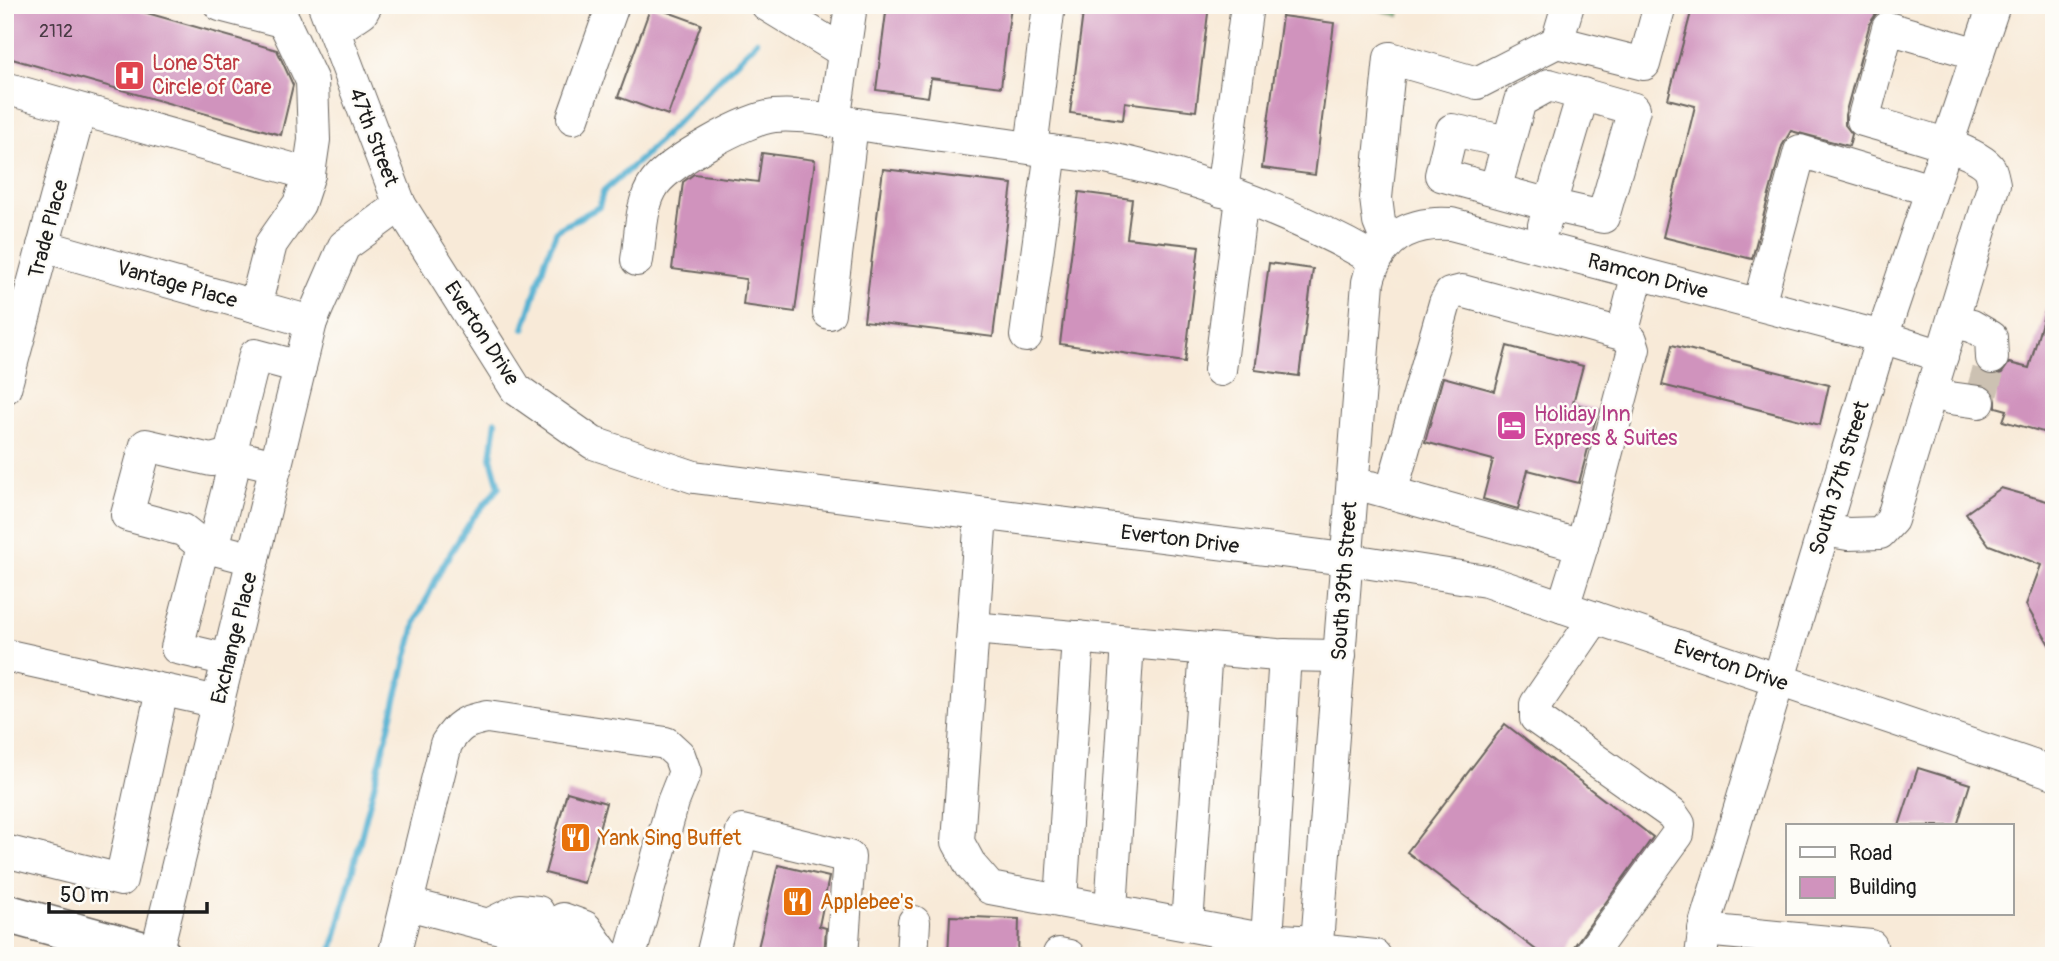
<svg xmlns="http://www.w3.org/2000/svg" width="2059" height="961" font-family="Pangolin,sans-serif">
<style>
.green{fill:#98de98;stroke:#5a7d5a;stroke-width:2}
.lines{fill:none;stroke-linecap:round;stroke-linejoin:round}
.stream{stroke:#53b0d1;stroke-width:6}
.building{fill:#d093bd}
.minor-tunnel{stroke:#ccc1b2;stroke-width:32;stroke-dasharray:32 16;stroke-linecap:butt}
.minor-casing{stroke:#69645e;stroke-width:34}
.major-casing{stroke:#69645e;stroke-width:41}
.minor{stroke:#fff;stroke-width:32}
.major{stroke:#fff;stroke-width:38}
.labels{text-anchor:middle;stroke-width:5;stroke-linejoin:round;paint-order:stroke}
.number-label{font-size:18px;fill:#493a44}
.health-label{font-size:21px;fill:#be3a42;stroke:#fdfcf7;text-anchor:start}
.street-label{font-size:21px;fill:#1c1c1c;stroke:#fdfcf7}
.hotel-label{font-size:21px;fill:#b23c85;stroke:#fdfcf7;text-anchor:start}
.food-label{font-size:21px;fill:#c56008;stroke:#fdfcf7;text-anchor:start}
</style>
<rect width="100%" height="100%" fill="#fdfcf7"/>
<filter id="ink" filterUnits="userSpaceOnUse"><feTurbulence type="fractalNoise" baseFrequency=".0143" numOctaves="2"/><feDisplacementMap in="SourceGraphic" scale="14" xChannelSelector="R" yChannelSelector="G"/><feConvolveMatrix kernelMatrix="1 2 1 2 8 2 1 2 1" color-interpolation-filters="sRGB"/></filter>
<filter id="wash" filterUnits="userSpaceOnUse"><feTurbulence type="fractalNoise" baseFrequency=".00686" numOctaves="4" result="noise"/><feDisplacementMap in="SourceGraphic" scale="28" xChannelSelector="R" yChannelSelector="G"/><feGaussianBlur stdDeviation="1.57" result="paint"/><feColorMatrix in="noise" values="0 0 0 0 0 0 0 0 0 0 0 0 0 0 0 0 0 1.4 0 .05"/><feComposite in="paint" operator="in"/></filter>
<g filter="url(#wash)">
<rect width="100%" height="100%" fill="#f8ead8"/>
<polygon class="green" points="1363,5 1400,5 1399,16"/>
<g class="lines">
<g class="stream">
<polyline points="524,329 546,258 557,230 599,207 603,192 643,157 757,41"/>
<polyline points="332,951 416,621 443,565 472,519 499,487 491,458 496,421"/>
</g>
</g>
<g id="blocks">
<g class="building">
<polygon points="5,5 119,5 277,50 293,85 281,135 5,57"/>
<polygon points="887,5 1011,5 1001,87 931,78 928,97 876,90"/>
<polygon points="1084,5 1209,5 1196,111 1125,102 1123,120 1070,113"/>
<polygon points="1693,5 1866,5 1884,10 1876,14 1870,23 1845,115 1845,125 1852,134 1849,146 1791,131 1782,146 1752,259 1663,237 1695,106 1668,99"/>
<polygon points="651,6 701,24 668,115 618,97"/>
<polygon points="1282,16 1334,23 1315,175 1262,168"/>
<polygon points="762,153 815,160 795,312 743,305 746,279 672,269 683,182 694,174 758,182"/>
<polygon points="883,169 1012,184 993,337 864,321"/>
<polygon points="1079,192 1132,199 1127,238 1199,246 1185,362 1060,344"/>
<polygon points="1269,263 1313,269 1299,376 1255,370"/>
<polygon points="2049,298 2054,299 2054,435 2003,421 2007,410 1996,407 1996,396 1991,388 1977,383 1980,371 1994,376 2002,373 2009,363 2029,368"/>
<polygon points="1672,345 1829,385 1820,425 1662,385"/>
<polygon points="1507,346 1583,366 1573,403 1598,410 1579,483 1528,470 1518,509 1483,499 1493,460 1425,442 1443,377 1495,391"/>
<polygon points="2001,488 2054,503 2054,653 2026,605 2041,565 1989,545 1966,513"/>
<polygon points="1505,724 1653,837 1567,956 1544,956 1407,852"/>
<polygon points="1918,768 1970,784 1957,826 1899,826"/>
<polygon points="567,792 606,803 584,883 545,873"/>
<polygon points="778,865 829,877 819,926 826,928 824,956 771,956 757,952"/>
<polygon points="950,916 1019,919 1018,956 948,956"/>
</g>
</g>
</g>
<g filter="url(#ink)">
<use href="#blocks" fill-opacity="0" stroke="#69645e" stroke-width="2"/>
<g class="lines">
<polyline class="minor-tunnel" points="1979,402 1992,358"/>
<defs>
<g id="minor">
<polyline points="220,5 285,22"/>
<polyline points="324,5 400,205 516,389 593,443 694,477 1345,559 1486,581 2054,773"/>
<polyline points="767,5 844,52"/>
<polyline points="334,31 362,12 366,5"/>
<polyline points="1557,42 1568,5"/>
<polyline points="5,88 309,174"/>
<polyline points="573,118 613,5"/>
<polyline points="834,122 851,5"/>
<polyline points="1031,148 1049,5"/>
<polyline points="1495,190 1520,101 1549,85 1634,109 1603,217 1550,205 1441,175 1452,130 1508,142"/>
<polyline points="1222,191 1247,5"/>
<polyline points="1544,225 1583,94"/>
<polyline points="1388,244 1379,222 1376,198 1390,58 1477,83 1557,42 1644,64 1660,5"/>
<polyline points="43,246 311,322"/>
<path d="M 637,260 C 641,236 640,203 655,183 C 671,161 746,119 774,116 C 806,113 852,124 885,128 C 958,138 1032,149 1106,158 C 1200,178 1292,212 1376,260"/>
<polyline points="1759,304 1800,151 1931,190"/>
<polyline points="255,306 271,244 299,204 309,174 314,140 312,81 276,5"/>
<polyline points="829,313 852,124"/>
<polyline points="1953,322 1972,326 1991,337 1992,358"/>
<polyline points="1622,334 1638,273"/>
<polyline points="1026,336 1051,151"/>
<polyline points="1220,370 1242,198"/>
<polyline points="5,388 80,110"/>
<polyline points="1932,389 1950,398 1979,402"/>
<polyline points="276,466 230,455 255,355 300,367"/>
<polyline points="1370,487 1582,546 1563,607"/>
<polyline points="1391,493 1445,303 1450,294 1462,291 1622,334 1631,340 1634,349 1582,546"/>
<polyline points="981,514 958,842 971,866 990,888 1262,939 1317,942"/>
<path d="M 1824,530 L 1848,534 L 1880,533 L 1892,520 L 1994,184 C 1993,180 1992,173 1990,169 C 1977,148 1888,128 1863,120 L 1888,28 L 1978,54"/>
<polyline points="203,546 183,530 127,515 146,445 211,460 230,455"/>
<polyline points="213,548 236,457"/>
<polyline points="973,628 1277,655 1340,656"/>
<polyline points="5,655 218,702"/>
<polyline points="228,660 177,648 203,546 253,559"/>
<polyline points="5,851 121,880 162,690"/>
<polyline points="1061,901 1078,637"/>
<polyline points="408,904 607,956"/>
<polyline points="1111,910 1128,642"/>
<polyline points="563,919 585,927 605,955"/>
<polyline points="488,925 519,910 538,912"/>
<polyline points="1187,925 1206,649"/>
<polyline points="1704,930 1871,946 1870,956"/>
<polyline points="1267,939 1285,655"/>
<polyline points="1316,950 1375,956"/>
<polyline points="156,954 311,322 344,246 400,205"/>
<polyline points="1059,954 1069,956"/>
<path d="M 394,956 L 446,744 C 458,725 465,721 487,717 L 666,743 L 679,755 L 685,772 L 673,802 L 630,956"/>
<polyline points="712,956 742,831 849,857 842,956"/>
<polyline points="912,956 914,922"/>
<path d="M 1316,956 L 1368,282 C 1378,239 1409,221 1451,224 L 1882,337 L 1942,356"/>
<polyline points="1589,956 1678,834 1679,824 1672,814 1536,718 1536,704 1595,618"/>
<polyline points="1701,956 1705,924 1882,337 1994,5"/>
</g>
<polyline id="major" points="5,913 162,956"/>
</defs>
<use href="#minor" class="minor-casing"/>
<use href="#major" class="major-casing"/>
<use href="#minor" class="minor"/>
<use href="#major" class="major"/>
</g>
</g>
<defs>
<symbol id="hospital-square" viewBox="-11 -11 22 22"><rect x="-9" y="-9" width="18" height="18" rx="4" fill="#e0444e" stroke="#fdfcf7"/><path d="M-5-5h3v3.5h4V-5h3V5h-3V1.5h-4V5h-3Z" fill="#fff"/></symbol>
<symbol id="hotel-square" viewBox="-11 -11 22 22"><rect x="-9" y="-9" width="18" height="18" rx="4" fill="#d1479c" stroke="#fdfcf7"/><path d="M-6-4.5h1.5V1H6V5H4.5V3h-9V5H-6ZM-4 0a1.8 1.8 0 1 1 3.6 0ZM.5 0V-2.5h3Q6-2.5 6 0Z" fill="#fff"/></symbol>
<symbol id="restaurant-square" viewBox="-11 -11 22 22"><rect x="-9" y="-9" width="18" height="18" rx="4" fill="#e8710a" stroke="#fdfcf7"/><path d="M-5-6h1v4h1v-4h1v4h1v-4h1v5L-1.5 .5V6h-2V.5L-5-1ZM5-6V6H3V1.5H1.5Q1.5-4 5-6Z" fill="#fff"/></symbol>
</defs>
<g fill-rule="evenodd">
<use href="#hospital-square" x="112" y="58" width="35" height="35"/>
<use href="#hotel-square" x="1494" y="408" width="35" height="35"/>
<use href="#restaurant-square" x="558" y="820" width="35" height="35"/>
<use href="#restaurant-square" x="780" y="884" width="35" height="35"/>
</g>
<g class="labels">
<g class="number-label">
<text x="56" y="37">2112</text>
</g>
<g class="health-label">
<text x="152" y="70">Lone Star<tspan x="152" dy="24">Circle of Care</tspan></text>
</g>
<g class="street-label">
<text transform="translate(374 137) rotate(69)" y="7">47th Street</text>
<text transform="translate(48 229) rotate(-75)" y="7">Trade Place</text>
<text transform="translate(1648 276) rotate(15)" y="7">Ramcon Drive</text>
<text transform="translate(177 284) rotate(16)" y="7">Vantage Place</text>
<text transform="translate(482 333) rotate(57)" y="7">Everton Drive</text>
<text transform="translate(1839 478) rotate(-73)" y="7">South 37th Street</text>
<text transform="translate(1180 539) rotate(7)" y="7">Everton Drive</text>
<text transform="translate(1344 581) rotate(-86)" y="7">South 39th Street</text>
<text transform="translate(234 638) rotate(-76)" y="7">Exchange Place</text>
<text transform="translate(1731 665) rotate(19)" y="7">Everton Drive</text>
</g>
<g class="hotel-label">
<text x="1534" y="421">Holiday Inn<tspan x="1534" dy="24">Express &amp; Suites</tspan></text>
</g>
<g class="food-label">
<text x="598" y="845">Yank Sing Buffet</text>
<text x="820" y="909">Applebee's</text>
</g>
</g>
<rect width="2059" height="961" fill="none" stroke="#fdfcf7" stroke-width="28"/>
<rect x="1786" y="824" width="228" height="91" fill="#fdfcf7" stroke="#a3a29f" stroke-width="2"/>
<rect x="1800" y="847" width="35" height="10" fill="#ffffff" stroke="#a3a29f" stroke-width="2"/>
<text x="1849" y="860" font-size="21" fill="#1c1c1c">Road</text>
<rect x="1800" y="877" width="35" height="21" fill="#d093bd" stroke="#a3a29f" stroke-width="2"/>
<text x="1849" y="894" font-size="21" fill="#1c1c1c">Building</text>
<path d="M49 902v10h158v-10" fill="none" stroke="#1c1c1c" stroke-width="3.5"/>
<text x="60" y="902" font-size="21" fill="#1c1c1c" stroke="#fdfcf7" stroke-width="5" paint-order="stroke">50 m</text>
</svg>
